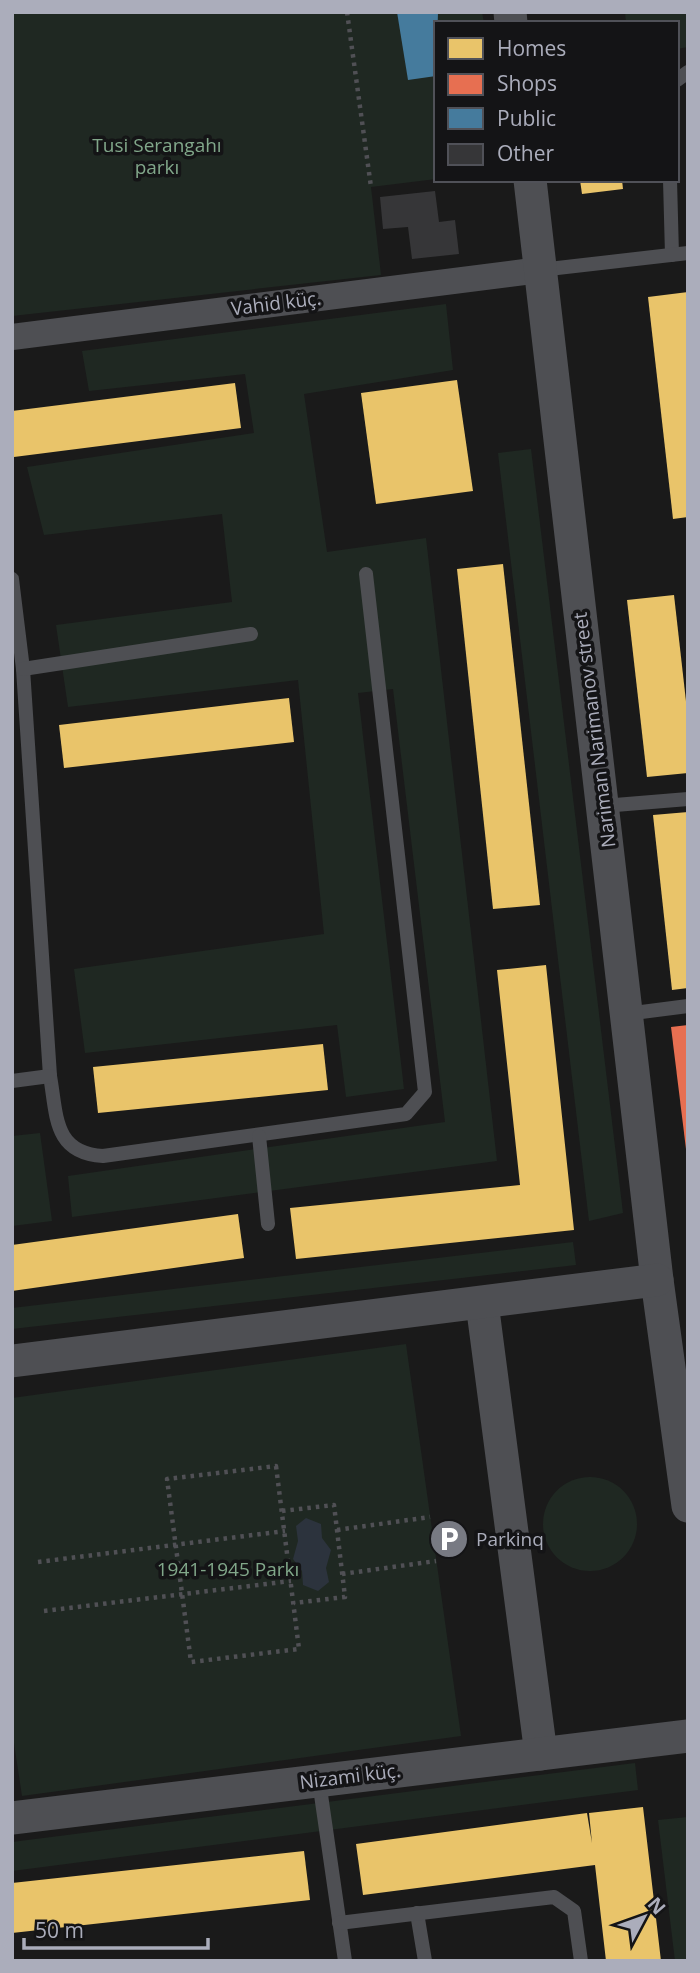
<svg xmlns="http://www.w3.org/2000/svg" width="700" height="1973" font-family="'Open Sans',sans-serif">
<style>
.green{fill:#1f2822}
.water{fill:#2c333d}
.homes{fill:#e9c46a}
.shops{fill:#e76f51}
.public{fill:#457b9d}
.building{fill:#363638}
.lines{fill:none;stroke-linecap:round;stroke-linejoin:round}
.path{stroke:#505055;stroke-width:4.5;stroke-dasharray:3.5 5;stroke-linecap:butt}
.service{stroke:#4e4f53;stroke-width:14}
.minor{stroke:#4e4f53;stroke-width:26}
.tertiary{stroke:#4e4f53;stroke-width:33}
.labels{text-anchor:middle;stroke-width:7;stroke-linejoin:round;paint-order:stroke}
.park-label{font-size:19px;fill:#81a78a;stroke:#141416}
.street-label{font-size:19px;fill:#abadbb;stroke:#141416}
.poi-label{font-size:19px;fill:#abadbb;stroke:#141416;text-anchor:start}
</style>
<rect width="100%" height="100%" fill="#1a1a1a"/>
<g class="green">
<polygon points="12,12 482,12 484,23 436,23 436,179 371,187 381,275 12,316"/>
<polygon points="625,12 688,12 688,47 677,49 677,23 626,23"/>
<polygon points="446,304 453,370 304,394 327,552 426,538 497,1161 72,1217 68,1176 445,1122 393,689 358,693 404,1089 346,1097 337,1025 85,1053 74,969 324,934 298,680 68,707 56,625 232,602 222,514 44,535 27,467 254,433 245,374 89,391 82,351"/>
<polygon points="531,449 623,1213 589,1221 498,453"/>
<polygon points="40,1133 52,1221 12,1226 12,1136"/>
<polygon points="573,1242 576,1265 12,1329 12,1308"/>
<polygon points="406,1344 461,1736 22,1796 12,1730 12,1398"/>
<circle cx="590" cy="1524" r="47"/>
<polygon points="635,1763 638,1790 12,1871 12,1842"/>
<polygon points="688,1817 688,1961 675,1961 658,1820"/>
</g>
<polygon class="water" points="306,1518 321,1524 322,1538 331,1550 326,1568 329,1582 318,1591 303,1585 302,1571 293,1559 298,1541 296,1526"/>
<g class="homes">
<polygon points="580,180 622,180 623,189 582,194"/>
<polygon points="688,292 688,517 673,519 648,297"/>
<polygon points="457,380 473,491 376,504 361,393"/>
<polygon points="235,383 241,428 14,457 12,411"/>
<polygon points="503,564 540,905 493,909 457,569"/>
<polygon points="674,595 688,719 688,773 647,777 627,600"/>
<polygon points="289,698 294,742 64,768 59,725"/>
<polygon points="688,812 688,988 672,990 653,815"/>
<polygon points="546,965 574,1230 296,1259 290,1208 520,1185 497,970"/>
<polygon points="323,1044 328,1090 98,1113 93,1067"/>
<polygon points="238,1214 244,1258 12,1291 12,1245"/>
<polygon points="643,1807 661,1961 606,1961 595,1865 363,1895 356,1844 587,1813 592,1843 589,1813"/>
<polygon points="304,1851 310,1900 12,1933 12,1883"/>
</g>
<polygon class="shops" points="688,1025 688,1149 686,1149 671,1027"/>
<polygon class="public" points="397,12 438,12 436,76 408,80"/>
<polygon class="building" points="435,191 439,222 455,220 459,254 412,259 408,227 383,229 380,197"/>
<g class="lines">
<g class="path">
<polyline points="347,12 371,187"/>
<polygon points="276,1466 299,1649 191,1662 167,1479"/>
<polyline points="282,1511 334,1505 345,1597 294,1603"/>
<polyline points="337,1530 430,1517"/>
<polyline points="38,1562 285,1531"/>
<polyline points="342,1574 436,1561"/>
<polyline points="44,1611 291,1581"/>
</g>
<g class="service">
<polyline points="677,80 688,72"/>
<polyline points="670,180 672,255"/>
<polyline points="540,270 688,253"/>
<path d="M 12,579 L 23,669 L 50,1076 C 57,1115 53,1153 103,1156 L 406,1114 L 425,1092 L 366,574"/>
<polyline points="23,669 251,634"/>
<polyline points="603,806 688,799"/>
<polyline points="626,1014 688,1006"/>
<polyline points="12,1081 50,1076"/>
<polyline points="259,1136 268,1224"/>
<polyline points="319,1781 345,1961"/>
<polyline points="417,1913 425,1961"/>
<polyline points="339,1923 554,1897 574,1911 581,1961"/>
</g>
<polyline class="minor" points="12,337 540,270"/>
<g class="tertiary">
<polyline points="510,12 511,23"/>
<polyline points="530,180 657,1280 688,1506"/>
<polyline points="482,1303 541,1754"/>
<polyline points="12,1361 657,1280"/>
<polyline points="12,1818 688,1736"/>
</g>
</g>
<defs>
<symbol id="parking-disc" viewBox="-11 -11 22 22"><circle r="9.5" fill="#787a83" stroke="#141416"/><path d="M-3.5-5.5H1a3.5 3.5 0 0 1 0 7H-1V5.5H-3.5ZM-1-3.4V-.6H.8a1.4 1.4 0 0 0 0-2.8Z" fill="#fff"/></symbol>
</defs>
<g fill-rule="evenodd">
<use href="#parking-disc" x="427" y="1517" width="44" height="44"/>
</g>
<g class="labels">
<g class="park-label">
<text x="157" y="152">Tusi Serangahı<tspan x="157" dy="22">parkı</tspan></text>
<text x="228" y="1576">1941-1945 Parkı</text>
</g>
<g class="street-label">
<text transform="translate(276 303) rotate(-7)" y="7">Vahid küç.</text>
<text transform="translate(594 730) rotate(-97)" y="7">Nariman Narimanov street</text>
<text transform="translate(350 1776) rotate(-7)" y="7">Nizami küç.</text>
</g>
<g class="poi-label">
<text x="476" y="1546">Parkinq</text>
</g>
</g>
<rect width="700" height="1973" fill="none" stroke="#abadbb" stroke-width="28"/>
<rect x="434" y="21" width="245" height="161" fill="#141416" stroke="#505158" stroke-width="2"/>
<rect x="448" y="38" width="35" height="21" fill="#e9c46a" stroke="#505158" stroke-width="2"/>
<text x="497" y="56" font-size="21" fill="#abadbb">Homes</text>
<rect x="448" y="74" width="35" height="21" fill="#e76f51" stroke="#505158" stroke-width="2"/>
<text x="497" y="91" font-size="21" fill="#abadbb">Shops</text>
<rect x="448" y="108" width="35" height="21" fill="#457b9d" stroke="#505158" stroke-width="2"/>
<text x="497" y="126" font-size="21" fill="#abadbb">Public</text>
<rect x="448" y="144" width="35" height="21" fill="#363638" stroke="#505158" stroke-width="2"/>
<text x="497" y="161" font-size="21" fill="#abadbb">Other</text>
<g transform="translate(644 1917) rotate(49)" stroke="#141416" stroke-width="5" paint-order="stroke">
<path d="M0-5L12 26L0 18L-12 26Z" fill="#abadbb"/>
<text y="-10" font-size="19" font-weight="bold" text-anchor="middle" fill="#abadbb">N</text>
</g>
<path d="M24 1938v10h184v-10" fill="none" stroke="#abadbb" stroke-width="3.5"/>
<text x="35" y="1938" font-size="21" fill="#abadbb" stroke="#141416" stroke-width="5" paint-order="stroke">50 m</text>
</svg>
